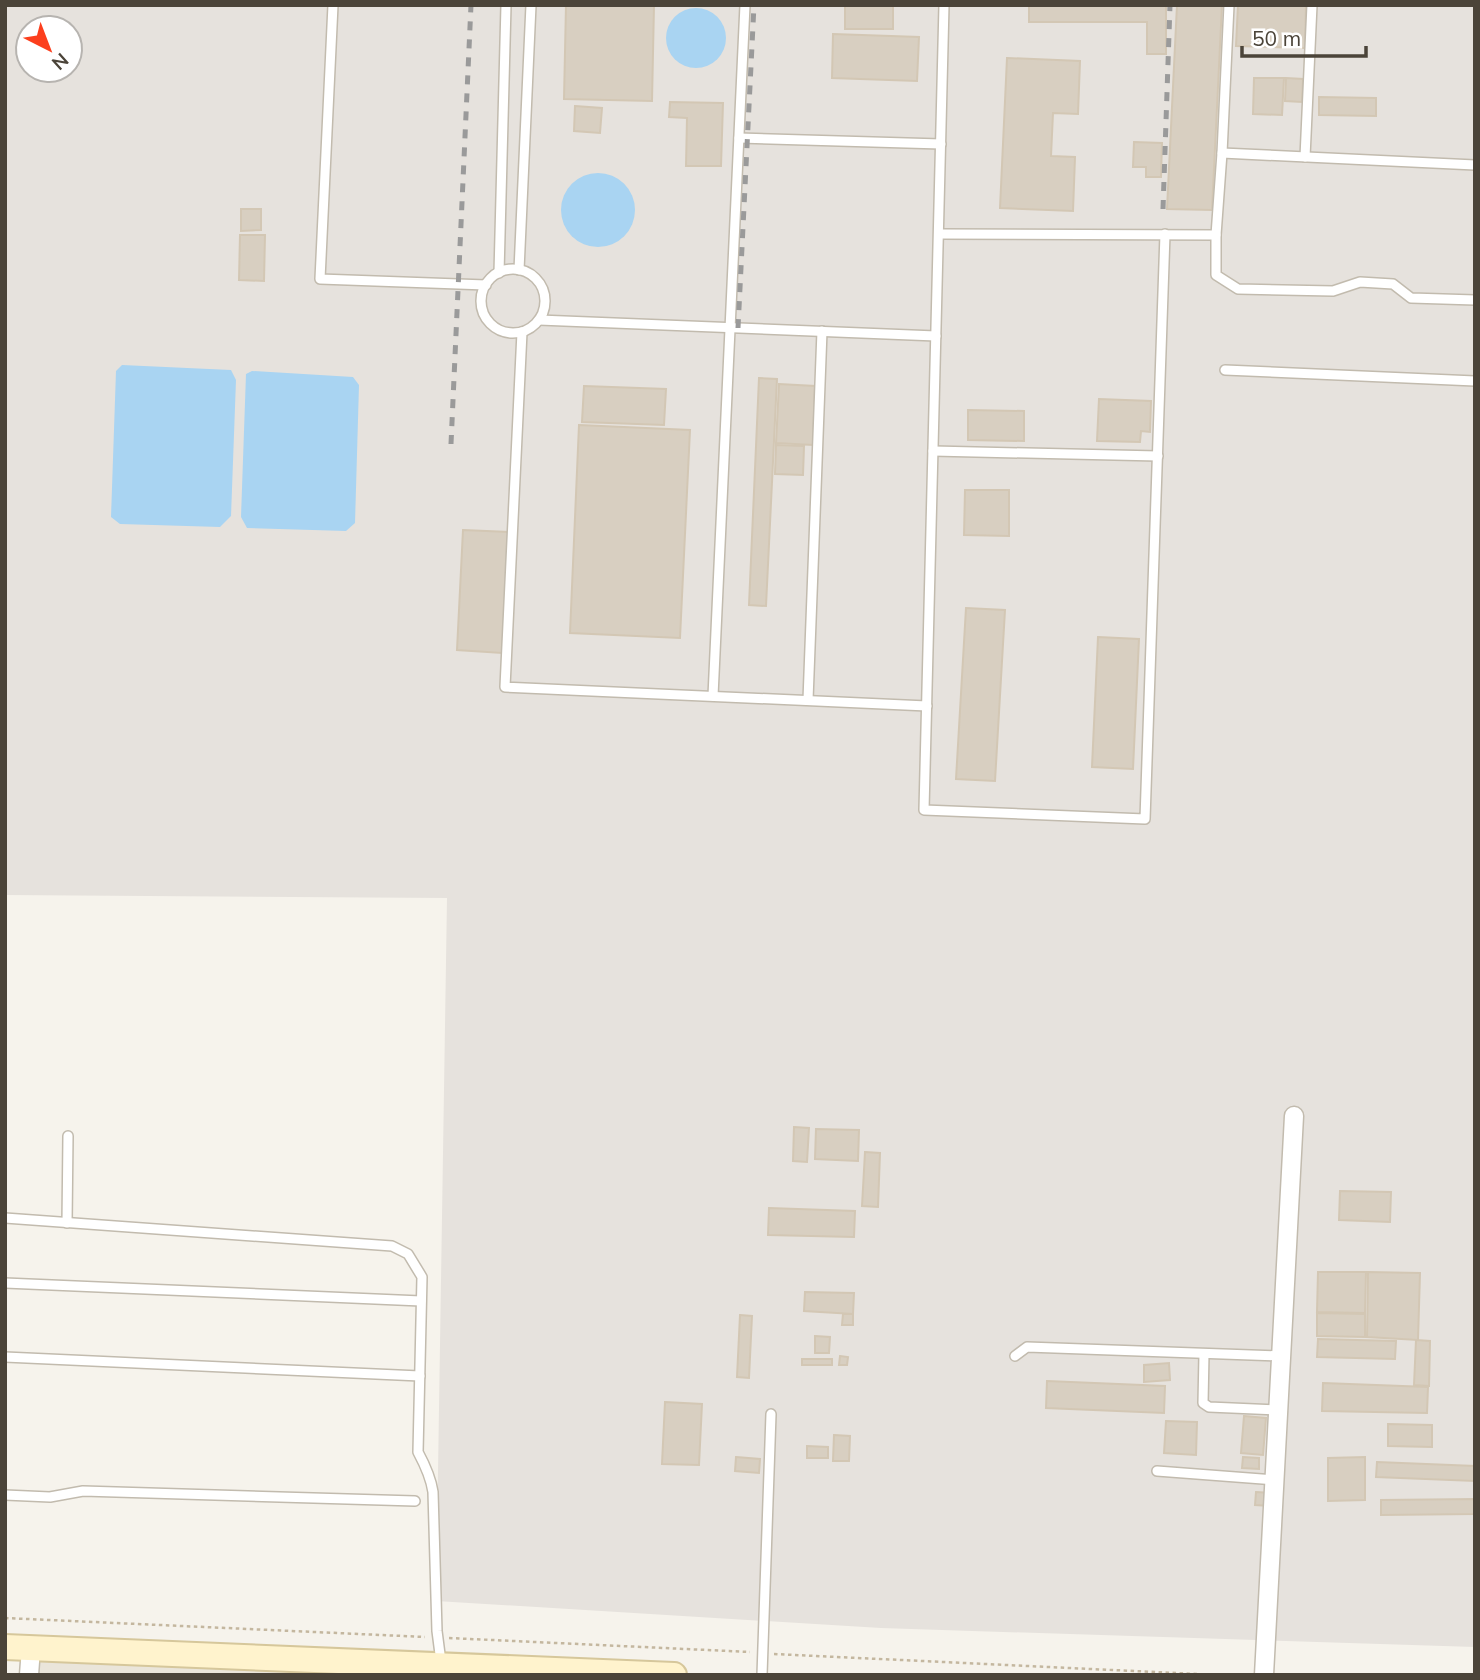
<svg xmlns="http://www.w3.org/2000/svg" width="1480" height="1680" font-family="Mulish,sans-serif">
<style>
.residential{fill:#eae5da}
.industrial{fill:#e6e2dd;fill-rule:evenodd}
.water{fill:#a9d4f2}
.building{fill:#d8cfc1;stroke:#d3c7b4;stroke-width:2}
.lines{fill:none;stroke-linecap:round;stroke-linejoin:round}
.lane-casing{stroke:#c2bbae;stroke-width:12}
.street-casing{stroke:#c2bbae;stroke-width:21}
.secondary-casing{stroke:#d6c79b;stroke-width:28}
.path{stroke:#c4b79f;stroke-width:2.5;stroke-dasharray:3.5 3.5;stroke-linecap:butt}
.lane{stroke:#fff;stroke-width:9}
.street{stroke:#fff;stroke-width:18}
.secondary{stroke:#fff3cd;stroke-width:24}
.rail{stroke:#9a9a9a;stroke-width:5;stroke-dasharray:9 9;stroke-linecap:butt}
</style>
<rect width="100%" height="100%" fill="#f6f3ec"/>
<polygon class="residential" points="31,1648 674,1675 29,1675"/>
<path class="industrial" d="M 5,5 L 1475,5 L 1475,1647 L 881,1628 L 436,1601 L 447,898 L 5,895 ZM 28,28 L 70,28 L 70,70 L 28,70 Z"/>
<g class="water">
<circle cx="696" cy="38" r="30"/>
<circle cx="598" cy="210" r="37"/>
<polygon points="122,365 231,370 236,380 231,516 220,527 120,524 111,517 116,371"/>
<polygon points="252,371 353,377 359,385 355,523 346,531 247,528 241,517 246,374"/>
</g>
<g class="building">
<polygon points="566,5 654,5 652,101 564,99"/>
<rect x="845" y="5" width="48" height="24"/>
<polygon points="1029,5 1166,5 1166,54 1147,54 1147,22 1029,22"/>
<polygon points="1177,5 1222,5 1212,210 1167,209"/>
<polygon points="1238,5 1306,5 1305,48 1236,46"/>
<polygon points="833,34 919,37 917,81 832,78"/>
<polygon points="1007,58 1080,61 1078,114 1053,113 1051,156 1075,157 1073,211 1000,208"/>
<polygon points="1254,78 1284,78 1282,115 1253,114"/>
<polygon points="1286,78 1303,79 1302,102 1285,101"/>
<polygon points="1319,97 1376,98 1376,116 1319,115"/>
<polygon points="670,102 723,103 721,166 686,166 687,118 669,117"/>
<polygon points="575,106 602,108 600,133 574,131"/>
<polygon points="1134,142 1162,143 1161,177 1146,177 1146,167 1133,167"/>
<polygon points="241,209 261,209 261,230 241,231"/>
<polygon points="240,235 265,235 264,281 239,280"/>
<polygon points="759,378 777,379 766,606 749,605"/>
<polygon points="779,384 815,386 813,445 776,443"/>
<polygon points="584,386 666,389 664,425 582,422"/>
<polygon points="1099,399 1151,401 1150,432 1141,431 1140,442 1097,441"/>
<polygon points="968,410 1024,411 1024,441 968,440"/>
<polygon points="579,425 690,430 680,638 570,633"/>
<polygon points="776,445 804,446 803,475 775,474"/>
<polygon points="965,490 1009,490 1009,536 964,535"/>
<polygon points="463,530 509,532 502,653 457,650"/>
<polygon points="966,608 1005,610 995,781 956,779"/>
<polygon points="1098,637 1139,639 1133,769 1092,767"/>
<polygon points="794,1127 809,1128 807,1162 793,1161"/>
<polygon points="816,1129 859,1130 858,1161 815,1159"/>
<polygon points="865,1152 880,1153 878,1207 862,1206"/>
<polygon points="1340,1191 1391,1192 1390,1222 1339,1220"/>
<polygon points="769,1208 855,1211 854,1237 768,1235"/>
<polygon points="1318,1272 1366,1272 1365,1313 1317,1312"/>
<polygon points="1368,1272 1420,1273 1418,1340 1367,1337"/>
<polygon points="805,1292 854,1293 853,1314 804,1311"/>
<polygon points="1317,1313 1365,1314 1365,1337 1317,1336"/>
<polygon points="843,1314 853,1314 853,1325 842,1325"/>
<polygon points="740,1315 752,1316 749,1378 737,1377"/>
<polygon points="815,1336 830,1337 829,1353 815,1353"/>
<polygon points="1318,1339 1396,1341 1395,1359 1317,1357"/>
<polygon points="1416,1340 1430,1341 1429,1386 1414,1385"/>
<polygon points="840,1356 848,1357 847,1365 839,1365"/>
<rect x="802" y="1359" width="30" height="6"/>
<polygon points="1169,1363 1170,1380 1144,1382 1144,1365"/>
<polygon points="1047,1381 1165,1386 1164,1413 1046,1408"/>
<polygon points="1323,1383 1428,1387 1427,1413 1322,1411"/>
<polygon points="665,1402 702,1404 699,1465 662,1464"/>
<polygon points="1244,1416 1266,1418 1263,1455 1241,1453"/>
<polygon points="1166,1421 1197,1422 1196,1455 1164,1453"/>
<polygon points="1388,1424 1432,1425 1432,1447 1388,1446"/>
<polygon points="834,1435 850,1436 849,1461 833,1461"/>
<polygon points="807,1446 828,1447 828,1458 807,1458"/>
<polygon points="736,1457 760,1459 759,1473 735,1471"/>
<polygon points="1243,1457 1259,1458 1259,1469 1242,1468"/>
<polygon points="1365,1457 1365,1500 1328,1501 1328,1458"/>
<polygon points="1377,1462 1475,1466 1475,1481 1376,1477"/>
<polygon points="1256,1492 1271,1493 1270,1506 1255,1505"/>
<polygon points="1475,1499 1475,1514 1381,1515 1381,1500"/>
</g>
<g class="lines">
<defs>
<g id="lane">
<polyline points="333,5 320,279 486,285"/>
<polyline points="944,5 924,810 1145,819 1165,234"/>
<polyline points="739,138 941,144"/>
<polyline points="1222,153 1475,165"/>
<polyline points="1305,157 1312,5"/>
<polyline points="939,234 1216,235 1216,275 1238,289 1333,291 1360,282 1393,284 1411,298 1475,300"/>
<polyline points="1216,235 1222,153 1229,5"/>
<circle cx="513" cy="301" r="32"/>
<polyline points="519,270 531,5"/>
<polyline points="499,273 506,5"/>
<polyline points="539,320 936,336"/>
<polyline points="522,332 505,687 927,706"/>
<polyline points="1225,370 1475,381"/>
<polyline points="933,451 1158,456"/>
<polyline points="713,696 745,5"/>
<polyline points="808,700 822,331"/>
<path d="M 5,1218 L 392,1246 L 408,1254 L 422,1277 L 418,1452 C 425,1465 431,1478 433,1492 L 437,1631 L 441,1662"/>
<polyline points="67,1223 68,1136"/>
<polyline points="5,1283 421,1301"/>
<polyline points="1204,1354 1203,1403 1209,1407 1278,1410"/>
<polyline points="1015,1356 1027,1347 1281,1356"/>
<polyline points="5,1357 420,1376"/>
<polyline points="1157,1471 1274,1480"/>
<polyline points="5,1495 50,1497 83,1491 415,1501"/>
<polyline points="762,1675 771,1414"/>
</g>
<g id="street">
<polyline points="29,1675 31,1648"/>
<polyline points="1264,1675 1294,1116"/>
</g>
<polyline id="secondary" points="5,1647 674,1675"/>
</defs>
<use href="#lane" class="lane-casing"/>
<use href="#street" class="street-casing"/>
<use href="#secondary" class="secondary-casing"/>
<g class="path">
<polyline points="5,1618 425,1637"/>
<polyline points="449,1638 750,1652"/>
<polyline points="774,1654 1218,1675"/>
</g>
<use href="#lane" class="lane"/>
<use href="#street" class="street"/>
<use href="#secondary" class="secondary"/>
<g class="rail">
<polyline points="1163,209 1170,5"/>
<polyline points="738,328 754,5"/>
<polyline points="451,444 471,5"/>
</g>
</g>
<rect width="1480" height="1680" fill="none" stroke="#4b4439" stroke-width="14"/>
<g transform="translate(49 49) rotate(138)"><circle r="33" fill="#ffffff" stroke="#b7b4b0" stroke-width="2"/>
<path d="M0-5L12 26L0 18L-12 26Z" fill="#fc3f1d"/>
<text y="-10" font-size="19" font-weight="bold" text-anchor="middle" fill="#4b4439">N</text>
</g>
<path d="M1242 46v10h124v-10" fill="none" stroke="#4b4439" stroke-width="3.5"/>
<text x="1252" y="46" font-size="21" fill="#4b4439" stroke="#ffffff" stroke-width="5" paint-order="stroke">50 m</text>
</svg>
